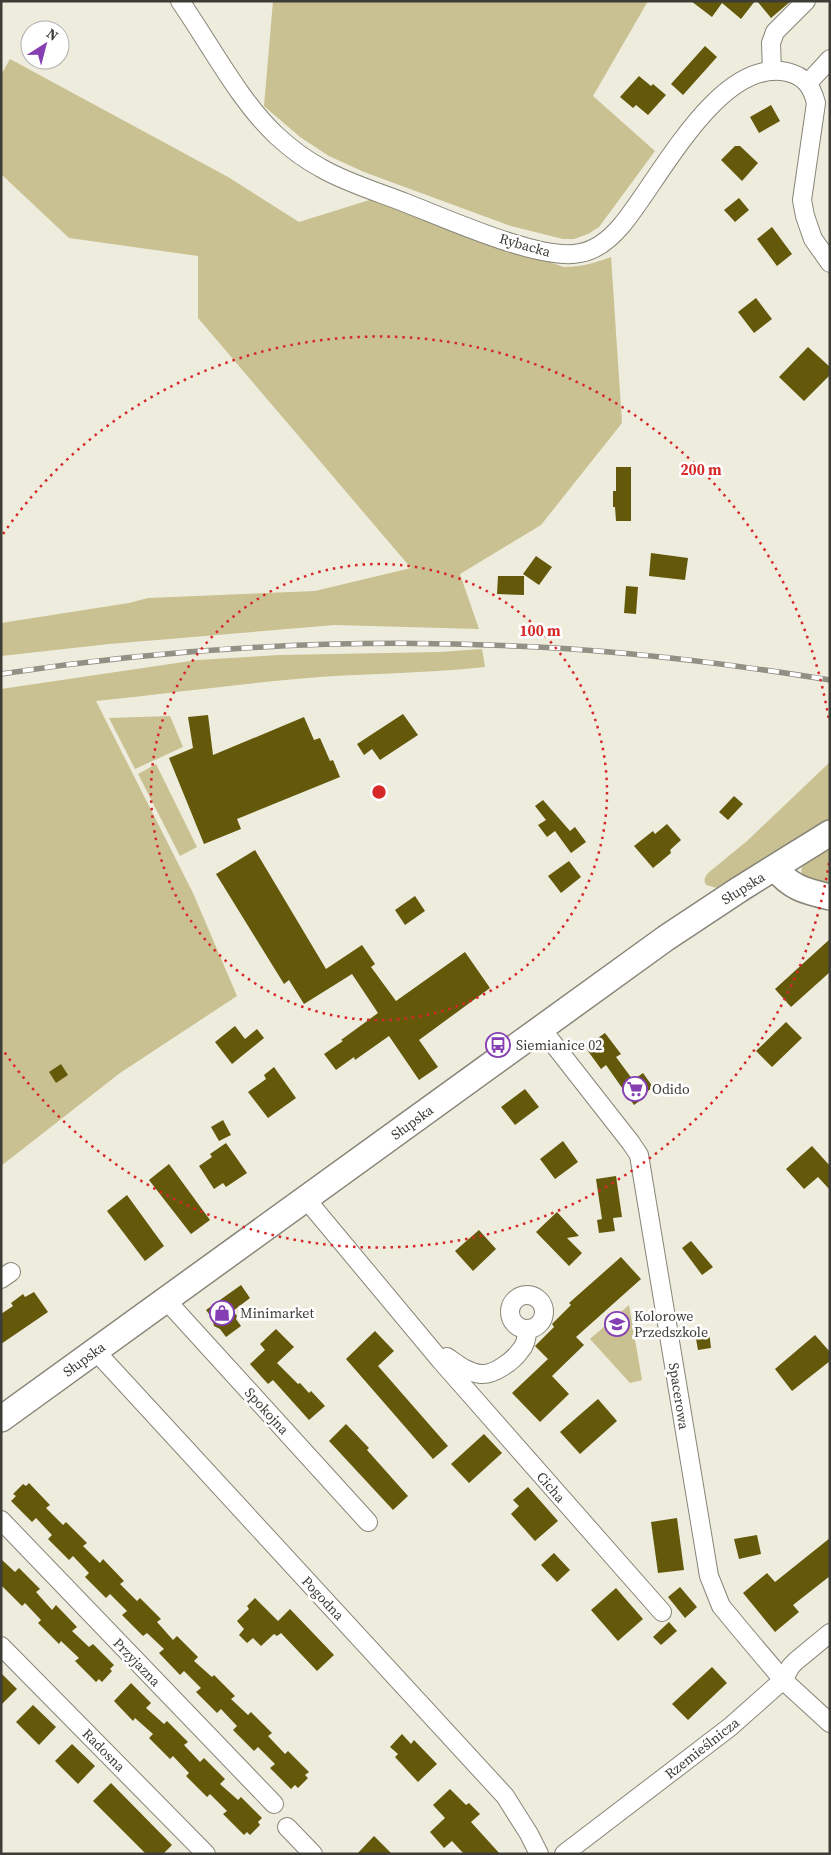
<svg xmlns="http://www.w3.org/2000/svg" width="831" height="1855" font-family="'Source Serif 4',serif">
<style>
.green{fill:#c9c191}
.building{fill:#64580a}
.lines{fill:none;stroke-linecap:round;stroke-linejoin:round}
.street-casing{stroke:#878578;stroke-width:20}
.secondary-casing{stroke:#878578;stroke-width:28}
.street{stroke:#fff;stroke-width:18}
.secondary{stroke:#fff;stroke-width:25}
.rail-casing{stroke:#919085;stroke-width:5.5}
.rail{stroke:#fff;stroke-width:4;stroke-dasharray:11;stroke-linecap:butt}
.ring{fill:none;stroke:#d62828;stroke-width:2.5;stroke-dasharray:2.5 5}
.labels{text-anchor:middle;stroke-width:5;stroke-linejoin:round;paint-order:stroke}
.street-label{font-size:14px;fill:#3d3c36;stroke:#fff}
.poi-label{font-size:14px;fill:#3d3c36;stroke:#fff;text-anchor:start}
.centre{fill:#d62828;stroke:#fff;stroke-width:2.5}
.ring-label{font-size:15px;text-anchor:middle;font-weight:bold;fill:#d62828;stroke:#fff;stroke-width:5;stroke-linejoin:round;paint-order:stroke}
</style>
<rect width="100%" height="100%" fill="#eeecdd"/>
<g class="green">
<polygon points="273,1 648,1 593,96 655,151 599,227 588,234 574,239 563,239 511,226 364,172 329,156 300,137 264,106"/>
<path d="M 10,59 L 228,177 L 299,222 L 376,198 L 470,235 L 564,267 C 581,267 595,263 611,257 L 622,423 L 541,525 L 460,574 L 479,629 L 335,625 L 109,644 L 1,656 L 1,623 L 129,603 L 148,598 L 315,591 L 411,568 L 198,318 L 198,256 L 69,238 L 1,174 L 1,75 Z"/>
<path d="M 482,649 L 485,667 C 422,674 359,673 296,679 C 229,685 163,694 96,701 L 193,893 L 237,996 L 120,1073 L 1,1166 L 1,689 L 197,660 L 280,655 L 440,652 Z"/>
<polygon points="170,716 183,747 135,769 109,718"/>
<path d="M 830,762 L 830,818 L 717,888 L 706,885 C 703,880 705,877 708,873 L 747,841 Z"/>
<polygon points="156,764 197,847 180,856 138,774"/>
<path d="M 830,844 L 830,883 L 825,883 L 824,887 L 804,879 C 794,861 817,852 830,844 Z"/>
<polygon points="629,1305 642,1380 630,1383 590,1339"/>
</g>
<g class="building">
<polygon points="691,1 755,1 741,19 722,3 712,17"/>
<polygon points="757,1 791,1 771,18"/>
<polygon points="705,46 717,57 683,95 671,84"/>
<polygon points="639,76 651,86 653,84 666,95 648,115 636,105 633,108 620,97"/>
<polygon points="771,105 780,121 759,133 750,117"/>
<polygon points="735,146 740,146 758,163 742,181 721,160"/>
<polygon points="739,198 749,210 735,222 724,210"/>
<polygon points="772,227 792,254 777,266 757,239"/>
<polygon points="756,298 772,319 754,333 738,312"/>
<polygon points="808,347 830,367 830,375 804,401 779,377"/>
<polygon points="616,467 631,467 631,521 616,521 615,507 613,507 613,491 616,491"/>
<polygon points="651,553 688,558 685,580 649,576"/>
<polygon points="536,556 552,567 539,585 523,574"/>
<polygon points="498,576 524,576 524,595 497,594"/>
<polygon points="626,586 638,587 636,614 624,613"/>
<polygon points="403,714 418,735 380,760 372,749 364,755 357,744"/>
<polygon points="208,715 213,755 304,717 314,740 320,738 330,761 333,760 340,777 237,819 241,829 204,844 169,758 193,748 188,717"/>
<polygon points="734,796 743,804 728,820 719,812"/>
<polygon points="543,800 570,831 575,827 586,842 571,853 555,831 547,837 538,825 546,820 535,806"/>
<polygon points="667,824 681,840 670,850 671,853 653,868 634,846 653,831 655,834"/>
<polygon points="255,850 326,969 362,945 375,964 371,967 396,1001 465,952 490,988 419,1040 438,1067 419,1080 389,1036 355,1060 354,1057 336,1070 324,1054 343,1041 341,1040 378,1013 352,974 304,1004 289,980 284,984 216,874"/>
<polygon points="569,861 581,877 561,893 548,876"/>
<polygon points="415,896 425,911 405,925 395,910"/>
<polygon points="830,939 830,972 791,1007 775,989"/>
<polygon points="786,1022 802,1038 772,1067 756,1051"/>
<polygon points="235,1026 245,1039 257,1029 264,1038 232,1064 215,1042"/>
<polygon points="605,1033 621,1054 616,1057 633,1080 643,1073 653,1087 643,1095 645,1097 634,1105 606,1065 601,1069 585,1047"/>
<polygon points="61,1064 68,1075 56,1083 49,1072"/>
<polygon points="274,1067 296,1098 268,1118 248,1092 266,1079 264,1075"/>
<polygon points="525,1089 539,1107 515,1125 501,1107"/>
<polygon points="223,1120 231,1135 219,1141 211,1127"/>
<polygon points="563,1141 578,1162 555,1179 540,1159"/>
<polygon points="226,1143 247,1173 226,1187 223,1183 214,1189 199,1166 212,1157 210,1154"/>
<polygon points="812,1146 830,1166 830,1190 818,1177 804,1189 786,1169"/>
<polygon points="169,1164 210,1220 191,1234 149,1180"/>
<polygon points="616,1176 622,1217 613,1218 615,1231 599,1233 597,1220 602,1219 596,1179"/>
<polygon points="127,1195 164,1246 145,1261 107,1211"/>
<polygon points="557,1212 579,1236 567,1238 582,1253 569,1266 536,1232"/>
<polygon points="479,1230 496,1249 473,1271 455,1251"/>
<polygon points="691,1241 713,1267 702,1275 682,1248"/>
<polygon points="621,1257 641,1279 576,1337 584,1345 552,1376 569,1394 540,1422 512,1393 548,1359 535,1346 554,1327 552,1324 571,1305 569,1303"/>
<polygon points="241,1285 250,1298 233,1311 237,1316 236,1319 241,1326 226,1337 220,1329 214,1326 212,1318 206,1310"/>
<polygon points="34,1292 48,1312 1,1344 1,1314 13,1306 11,1303 23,1294 25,1297"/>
<polygon points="276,1329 294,1347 277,1363 298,1384 300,1383 309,1393 311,1391 325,1406 309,1420 273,1380 268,1384 250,1364 265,1350 260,1344"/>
<polygon points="375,1331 394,1351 378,1366 448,1446 433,1459 346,1359"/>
<polygon points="709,1331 711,1348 698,1350 695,1333"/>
<polygon points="815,1335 830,1352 830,1361 792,1391 775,1369"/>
<polygon points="598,1399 617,1421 580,1454 560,1432"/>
<polygon points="346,1424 369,1448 367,1450 408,1496 393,1510 329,1441"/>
<polygon points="484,1434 502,1453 469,1483 451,1464"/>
<polygon points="29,1483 50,1505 46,1508 63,1525 66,1522 87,1543 83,1546 100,1563 103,1559 124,1581 120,1584 137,1601 140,1598 161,1619 157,1622 173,1640 177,1636 198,1657 194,1661 212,1677 214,1675 235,1696 231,1699 248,1715 251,1712 272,1733 268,1736 285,1754 288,1751 309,1772 305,1775 308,1778 298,1788 295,1785 291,1789 270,1768 275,1764 258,1747 254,1751 233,1730 237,1726 221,1709 217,1713 196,1692 201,1688 184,1671 180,1675 159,1653 164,1649 147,1633 143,1636 122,1615 127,1611 110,1594 106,1598 85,1577 89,1573 73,1556 69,1560 48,1539 52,1535 36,1518 32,1522 11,1501 16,1496 13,1494 23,1484 26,1486"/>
<polygon points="528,1487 558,1521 535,1541 511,1514 519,1506 513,1500"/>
<polygon points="677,1518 684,1570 658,1573 651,1522"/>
<polygon points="757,1535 761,1554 739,1559 734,1539"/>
<polygon points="830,1538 830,1576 793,1605 799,1612 775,1632 743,1593 767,1573 775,1582"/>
<polygon points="554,1553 570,1570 557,1582 541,1565"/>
<polygon points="1,1559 15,1572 19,1568 40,1589 36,1592 52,1610 56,1605 77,1627 72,1631 89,1647 93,1644 114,1665 110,1669 112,1671 102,1682 99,1679 96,1682 75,1661 79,1658 61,1641 59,1644 38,1623 41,1620 25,1603 22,1606 1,1585"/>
<polygon points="680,1587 697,1607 685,1618 668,1597"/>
<polygon points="616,1588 643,1619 618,1641 591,1610"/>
<polygon points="255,1598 278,1621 290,1609 334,1655 317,1671 281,1633 277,1636 274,1634 261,1646 253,1638 247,1643 239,1635 244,1629 237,1621 249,1609 247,1606"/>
<polygon points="669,1622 677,1631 661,1645 653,1637"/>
<polygon points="712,1667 727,1683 688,1720 672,1704"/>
<polygon points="1,1673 17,1689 1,1705"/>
<polygon points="131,1683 151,1703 146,1708 164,1724 167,1721 188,1742 184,1745 200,1762 204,1758 225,1779 220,1784 238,1800 241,1797 262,1818 258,1822 260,1825 250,1835 247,1832 244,1835 223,1814 227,1811 210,1794 207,1797 186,1776 189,1773 173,1756 170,1759 149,1738 153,1734 135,1718 133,1721 114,1701"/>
<polygon points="33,1705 56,1727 39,1745 16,1722"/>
<polygon points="402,1734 411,1744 414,1740 437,1764 418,1782 395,1757 398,1754 390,1747"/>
<polygon points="72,1744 95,1766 78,1784 55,1761"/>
<polygon points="111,1783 172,1845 163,1854 146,1854 93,1801"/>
<polygon points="450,1789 466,1805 469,1803 480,1814 471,1822 500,1854 464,1854 452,1841 444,1848 430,1832 445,1818 433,1805"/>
<polygon points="374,1836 392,1854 357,1854"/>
</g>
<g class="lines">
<defs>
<g id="street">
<path d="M 180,1 C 210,44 240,102 277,136 C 290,148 306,160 321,168 C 347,183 378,192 406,203 C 445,218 542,262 580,253 C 597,250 610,239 621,226 C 658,183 718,57 787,72 C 805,76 812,87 816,103 L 802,200 L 805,216 L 813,239 L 830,263"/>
<polyline points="772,71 771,43 775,32 806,1"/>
<polyline points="808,83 830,59"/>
<polyline points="541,1028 631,1143 639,1155 709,1576 721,1606 740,1629 783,1680 830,1723"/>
<polyline points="306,1199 441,1361 662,1612"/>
<polyline points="1,1279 11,1272"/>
<circle cx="527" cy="1312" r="17"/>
<polyline points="166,1300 368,1522"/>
<polyline points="98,1349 101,1357 114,1371 505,1796 529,1834 539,1854"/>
<path d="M 443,1359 L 447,1357 C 457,1364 468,1373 481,1374 C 494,1375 513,1361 520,1351 C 526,1345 527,1337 527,1329"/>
<polyline points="1,1520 274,1804"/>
<polyline points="1,1646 206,1854"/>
<polyline points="287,1827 313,1854"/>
<polyline points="564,1854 730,1727 783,1680 791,1666 796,1661 830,1633"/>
</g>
<g id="secondary">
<path d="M 775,868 C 791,888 805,891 830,897"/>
<polyline points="1,1419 666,938 740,889 830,833"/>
</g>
</defs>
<use href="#street" class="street-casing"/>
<use href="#secondary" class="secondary-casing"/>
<use href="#street" class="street"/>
<use href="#secondary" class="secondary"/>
<defs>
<path id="rail" d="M 1,674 C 171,648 343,638 514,646 C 620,650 725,663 830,680"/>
</defs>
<use href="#rail" class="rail-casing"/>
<use href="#rail" class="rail"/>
</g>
<g class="ring">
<circle cx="379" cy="792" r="228"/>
<path d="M829 863A456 456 0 0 1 3 1050M3 534A456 456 0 0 1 829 721"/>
</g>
<defs>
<symbol id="bus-ring" viewBox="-11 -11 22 22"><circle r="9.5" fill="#fff" stroke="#853fb2" stroke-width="1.5"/><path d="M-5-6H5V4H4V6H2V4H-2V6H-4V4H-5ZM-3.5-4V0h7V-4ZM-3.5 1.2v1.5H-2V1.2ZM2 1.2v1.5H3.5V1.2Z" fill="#853fb2"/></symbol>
<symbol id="supermarket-ring" viewBox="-11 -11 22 22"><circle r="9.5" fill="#fff" stroke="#853fb2" stroke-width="1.5"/><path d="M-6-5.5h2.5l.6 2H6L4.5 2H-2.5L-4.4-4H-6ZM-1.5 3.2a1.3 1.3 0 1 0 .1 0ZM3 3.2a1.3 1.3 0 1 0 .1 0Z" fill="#853fb2"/></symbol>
<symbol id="shop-ring" viewBox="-11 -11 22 22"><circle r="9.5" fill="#fff" stroke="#853fb2" stroke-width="1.5"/><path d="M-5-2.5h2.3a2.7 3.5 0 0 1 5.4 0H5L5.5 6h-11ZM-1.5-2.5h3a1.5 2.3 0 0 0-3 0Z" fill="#853fb2"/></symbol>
<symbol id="school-ring" viewBox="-11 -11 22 22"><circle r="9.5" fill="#fff" stroke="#853fb2" stroke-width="1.5"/><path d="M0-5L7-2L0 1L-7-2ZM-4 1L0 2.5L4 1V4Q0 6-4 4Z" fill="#853fb2"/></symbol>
</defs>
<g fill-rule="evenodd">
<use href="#bus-ring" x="484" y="1031" width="28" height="28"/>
<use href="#supermarket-ring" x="621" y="1075" width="28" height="28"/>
<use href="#shop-ring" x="208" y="1299" width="28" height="28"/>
<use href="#school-ring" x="603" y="1310" width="28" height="28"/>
</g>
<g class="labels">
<g class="street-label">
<text transform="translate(525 245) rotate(16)" y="5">Rybacka</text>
<text transform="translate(743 888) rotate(-32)" y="5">Słupska</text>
<text transform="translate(412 1122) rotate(-36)" y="5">Słupska</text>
<text transform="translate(84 1359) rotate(-36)" y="5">Słupska</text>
<text transform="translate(679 1396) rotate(81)" y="5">Spacerowa</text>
<text transform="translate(267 1411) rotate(48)" y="5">Spokojna</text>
<text transform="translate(551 1487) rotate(49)" y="5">Cicha</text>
<text transform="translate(323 1598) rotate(47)" y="5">Pogodna</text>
<text transform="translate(137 1662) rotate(46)" y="5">Przyjazna</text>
<text transform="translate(702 1748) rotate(-38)" y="5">Rzemieślnicza</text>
<text transform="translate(104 1750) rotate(45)" y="5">Radosna</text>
</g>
<g class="poi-label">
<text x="516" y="1050">Siemianice 02</text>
<text x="652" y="1094">Odido</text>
<text x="240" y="1318">Minimarket</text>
<text x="634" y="1321">Kolorowe<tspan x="634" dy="16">Przedszkole</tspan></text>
</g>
</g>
<circle cx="379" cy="792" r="8" class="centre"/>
<g class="ring-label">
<text x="701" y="475">200 m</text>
<text x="540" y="636">100 m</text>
</g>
<rect width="831" height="1855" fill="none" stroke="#3d3c36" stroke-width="5"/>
<g transform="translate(45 45) rotate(36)"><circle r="24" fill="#ffffff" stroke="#b1b1af"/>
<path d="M0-4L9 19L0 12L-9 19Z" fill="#853fb2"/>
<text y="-8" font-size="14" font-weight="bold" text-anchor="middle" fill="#3d3c36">N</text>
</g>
</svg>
